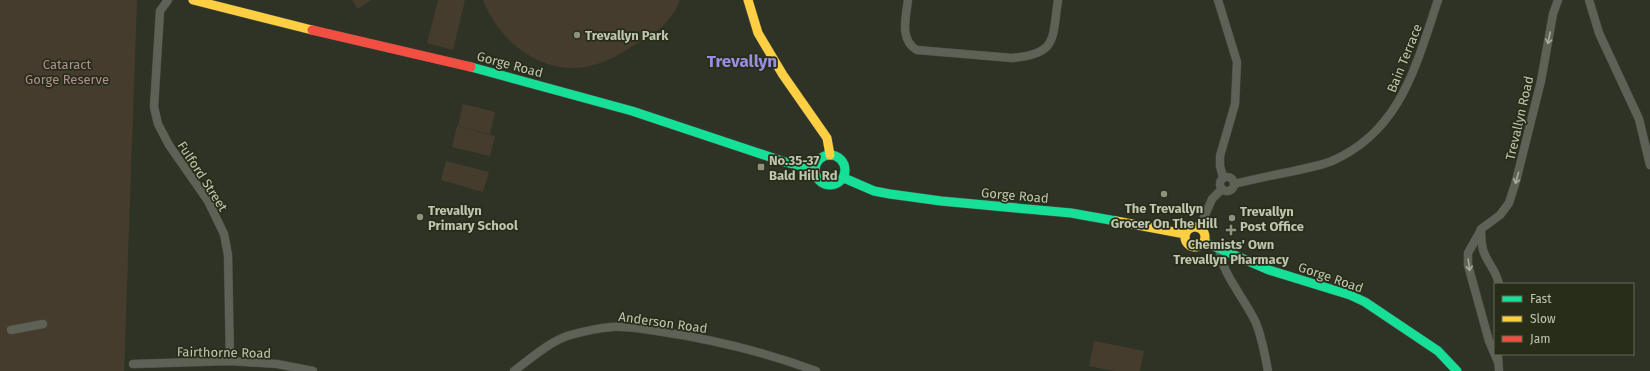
<svg xmlns="http://www.w3.org/2000/svg" width="1650" height="371" font-family="'Fira Sans',sans-serif">
<style>
.green{fill:#453c2e}
.lines{fill:none;stroke-linecap:round;stroke-linejoin:round}
.street-casing{stroke:#4b4e44;stroke-width:9}
.fast-casing{stroke:#4b4e44;stroke-width:10}
.slow-casing{stroke:#4b4e44;stroke-width:10}
.jam-casing{stroke:#4b4e44;stroke-width:10}
.street{stroke:#5e6156;stroke-width:8}
.fast{stroke:#16e098;stroke-width:9}
.slow{stroke:#ffcf43;stroke-width:9}
.jam{stroke:#f24e42;stroke-width:9}
.oneway{stroke:#a7ac99}
.poi-dot{fill:#8d927f;stroke:#282d1a;stroke-width:1.5}
.labels{text-anchor:middle;stroke-width:3.5;stroke-linejoin:round;paint-order:stroke}
.poi-label{font-size:13px;font-weight:bold;fill:#bfc5af;stroke:#282d1a;text-anchor:start}
.street-label{font-size:13px;fill:#bfc5af;stroke:#282d1a}
.park-label{font-size:13px;fill:#b08d90;stroke:#282d1a}
.district-label{font-size:17px;font-weight:bold;fill:#988edf;stroke:#282d1a}
</style>
<rect width="100%" height="100%" fill="#2f3326"/>
<g class="green">
<polygon points="0,0 137,0 124,371 0,371"/>
<polygon points="352,0 371,0 358,9"/>
<polygon points="438,0 465,0 453,50 427,43"/>
<path d="M 483,0 L 680,0 C 672,22 655,33 636,44 C 620,54 604,64 585,67 C 540,74 499,41 483,0 Z"/>
<polygon points="463,104 495,112 490,134 458,126"/>
<polygon points="457,126 495,136 490,156 452,147"/>
<polygon points="446,161 489,172 483,192 441,180"/>
<polygon points="1094,341 1144,351 1140,371 1114,371 1089,366"/>
</g>
<g class="lines">
<defs>
<g id="street">
<polyline points="168,0 160,11 154,107 158,124 169,145 208,201 224,234 228,255 230,361"/>
<path d="M 908,0 C 906,17 899,40 917,50 L 1012,58 C 1058,54 1052,39 1058,0"/>
<polyline points="1218,0 1237,62 1235,104 1220,156 1220,166 1223,177"/>
<polyline points="1589,0 1599,33 1639,119 1650,165"/>
<circle cx="1227" cy="184" r="7"/>
<path d="M 1234,184 C 1254,179 1274,175 1294,171 C 1306,168 1320,166 1332,161 C 1401,131 1416,65 1438,0"/>
<polyline points="1200,227 1212,199 1222,189"/>
<polyline points="1481,230 1468,253 1468,265 1489,341 1498,362"/>
<path d="M 1220,249 C 1219,270 1247,302 1256,323 C 1262,338 1265,355 1268,371"/>
<path d="M 1499,284 C 1496,271 1490,266 1485,255 C 1481,247 1481,238 1481,229 L 1500,215 L 1509,203 L 1516,181 L 1541,81 L 1553,14 L 1558,0"/>
<polyline points="11,330 43,324"/>
<polyline points="1498,357 1499,371"/>
<polyline points="133,364 230,361 277,364 313,371"/>
<path d="M 514,371 C 530,359 548,343 567,336 C 581,332 597,328 612,327 C 627,326 642,329 657,331 C 711,339 765,352 816,371"/>
</g>
<g id="fast">
<polyline points="471,67 632,111 785,162 815,169"/>
<circle cx="830" cy="170" r="15"/>
<polyline points="844,178 874,191 890,194 941,201 1071,213 1116,221"/>
<polyline points="1204,242 1269,270 1350,295 1365,302 1438,351 1457,371"/>
</g>
<g id="slow">
<polyline points="193,0 312,30"/>
<polyline points="748,0 758,33 783,75 827,138 830,155"/>
<polyline points="1116,221 1185,234"/>
<circle cx="1195" cy="237" r="10"/>
</g>
<polyline id="jam" points="312,30 471,67"/>
</defs>
<use href="#street" class="street-casing"/>
<use href="#fast" class="fast-casing"/>
<use href="#slow" class="slow-casing"/>
<use href="#jam" class="jam-casing"/>
<use href="#street" class="street"/>
<use href="#fast" class="fast"/>
<use href="#slow" class="slow"/>
<use href="#jam" class="jam"/>
</g>
<defs><path id="oneway-shaft" d="M-6 0H5M1.5-3L5.5 0L1.5 3" fill="none" stroke-width="1.6" stroke-linecap="round" stroke-linejoin="round"/></defs>
<g class="oneway">
<use href="#oneway-shaft" transform="translate(1549 38) rotate(101)"/>
<use href="#oneway-shaft" transform="translate(1517 178) rotate(105)"/>
<use href="#oneway-shaft" transform="translate(1469 265) rotate(82)"/>
</g>
<g class="poi-dot">
<circle cx="577" cy="35" r="4"/>
<rect x="757" y="163" width="8" height="8" rx="2"/>
<circle cx="1164" cy="194" r="4"/>
<circle cx="420" cy="217" r="4"/>
<circle cx="1232" cy="218" r="4"/>
<path d="M1229 224h4v4h4v4h-4v4h-4v-4h-4v-4h4z"/>
</g>
<g class="labels">
<g class="poi-label">
<text x="585" y="40">Trevallyn Park</text>
<text x="769" y="165">No.35-37<tspan x="769" dy="15">Bald Hill Rd</tspan></text>
<text x="1164" y="213" text-anchor="middle">The Trevallyn<tspan x="1164" dy="15">Grocer On The Hill</tspan></text>
<text x="428" y="215">Trevallyn<tspan x="428" dy="15">Primary School</tspan></text>
<text x="1240" y="216">Trevallyn<tspan x="1240" dy="15">Post Office</tspan></text>
<text x="1231" y="249" text-anchor="middle">Chemists' Own<tspan x="1231" dy="15">Trevallyn Pharmacy</tspan></text>
</g>
<g class="street-label">
<text transform="translate(1404 58) rotate(-68)" y="5">Bain Terrace</text>
<text transform="translate(510 64) rotate(15)" y="5">Gorge Road</text>
<text transform="translate(1519 118) rotate(-77)" y="5">Trevallyn Road</text>
<text transform="translate(203 176) rotate(57)" y="5">Fulford Street</text>
<text transform="translate(1015 195) rotate(5)" y="5">Gorge Road</text>
<text transform="translate(1331 277) rotate(19)" y="5">Gorge Road</text>
<text transform="translate(663 322) rotate(8)" y="5">Anderson Road</text>
<text transform="translate(224 352) rotate(1)" y="5">Fairthorne Road</text>
</g>
<g class="park-label">
<text x="67" y="69">Cataract<tspan x="67" dy="15">Gorge Reserve</tspan></text>
</g>
<g class="district-label">
<text x="742" y="67">Trevallyn</text>
</g>
</g>
<rect x="1494" y="283" width="140" height="72" fill="#282d1a" stroke="#646a56"/>
<rect x="1502" y="296" width="20" height="6" fill="#16e098" stroke="#646a56"/>
<text x="1530" y="303" font-size="12" fill="#bfc5af">Fast</text>
<rect x="1502" y="316" width="20" height="6" fill="#ffcf43" stroke="#646a56"/>
<text x="1530" y="323" font-size="12" fill="#bfc5af">Slow</text>
<rect x="1502" y="336" width="20" height="6" fill="#f24e42" stroke="#646a56"/>
<text x="1530" y="343" font-size="12" fill="#bfc5af">Jam</text>
</svg>
